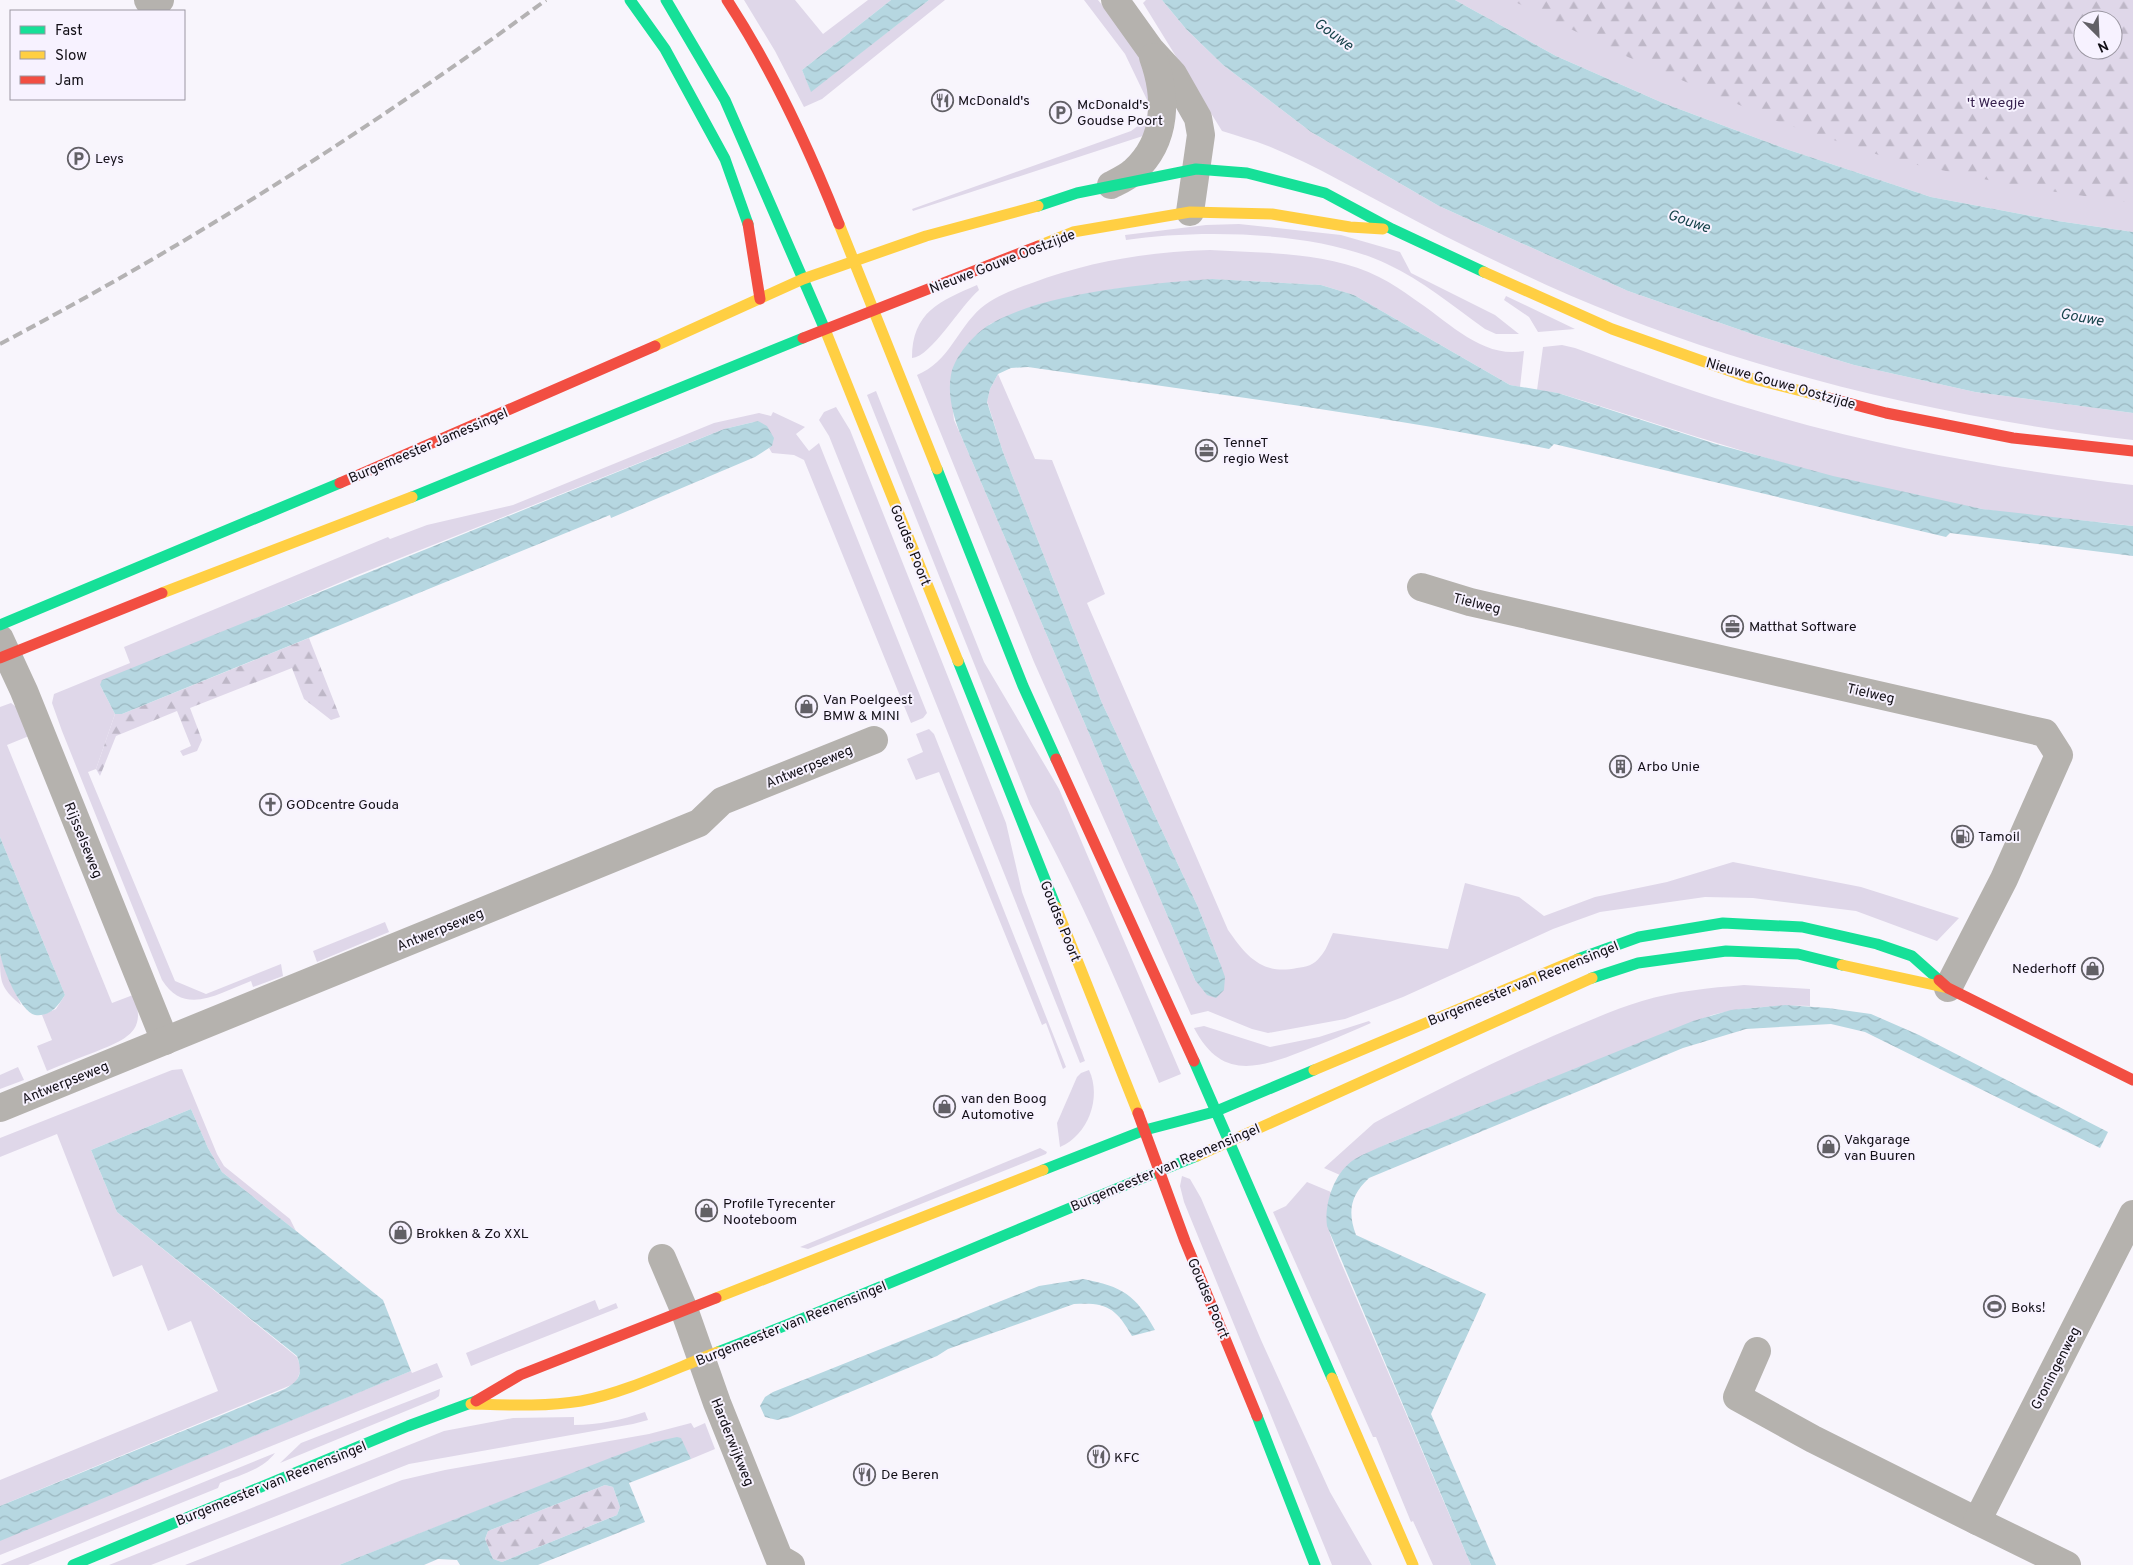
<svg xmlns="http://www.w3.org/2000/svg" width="2133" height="1565" font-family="Overpass,sans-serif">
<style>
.green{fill:#dfd7e9;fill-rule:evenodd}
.forest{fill:url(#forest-firs);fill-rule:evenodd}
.water{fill:url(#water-waves);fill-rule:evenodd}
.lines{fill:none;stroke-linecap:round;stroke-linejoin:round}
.street{stroke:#b5b2ae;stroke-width:28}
.fast{stroke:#16e098;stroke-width:11}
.slow{stroke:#ffcf43;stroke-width:11}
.jam{stroke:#f24e42;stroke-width:11}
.rail{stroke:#b4b2b3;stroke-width:4;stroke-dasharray:10 5;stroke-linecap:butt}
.labels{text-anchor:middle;stroke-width:4;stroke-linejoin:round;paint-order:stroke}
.poi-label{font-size:14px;fill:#120f16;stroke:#f7f2ff;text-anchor:start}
.park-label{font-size:14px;fill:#36204d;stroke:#f7f2ff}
.street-label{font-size:14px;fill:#120f16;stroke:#f7f2ff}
.water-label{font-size:15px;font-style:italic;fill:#18444c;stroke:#f7f2ff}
</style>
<defs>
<pattern id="forest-firs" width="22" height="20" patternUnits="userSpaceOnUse" patternTransform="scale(1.25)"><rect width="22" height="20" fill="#dfd7e9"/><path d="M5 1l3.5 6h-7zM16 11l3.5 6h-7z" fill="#beb7c7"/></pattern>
<pattern id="water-waves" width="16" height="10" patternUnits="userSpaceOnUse" patternTransform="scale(1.25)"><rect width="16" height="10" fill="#b6d7e1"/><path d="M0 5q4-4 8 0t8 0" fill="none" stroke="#9bb7c0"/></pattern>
</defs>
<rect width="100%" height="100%" fill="#f8f5fc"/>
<g class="green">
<polygon points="744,0 795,0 823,34 868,0 891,0 802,70 811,91 929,0 945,0 822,99 804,107 775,51"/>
<polygon points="1084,0 1098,0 1137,49 1152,79 1152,133 913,211 912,209 1131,131 1146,120 1149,104 1125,54"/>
<path d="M 1146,0 L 1162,0 L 1186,29 L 1223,65 L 1311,132 L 1439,206 L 1628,291 L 1755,335 L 1854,365 L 1975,392 L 2133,413 L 2133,440 C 1940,417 1748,372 1569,295 C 1513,270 1457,243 1403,214 C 1358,191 1315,165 1268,146 C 1253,140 1237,136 1222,131 L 1143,3 Z"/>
<path d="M 1455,0 L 2133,0 L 2133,232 L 2058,221 L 1931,197 L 1789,150 L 1663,103 L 1556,56 ZM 2083,20 L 2113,20 L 2113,50 L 2083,50 Z"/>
<path d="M 1239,224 L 1341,235 L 1400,252 L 1411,273 L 1495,315 L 1519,334 L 1496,334 L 1485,329 C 1454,307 1422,280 1387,264 C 1319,231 1200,229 1126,240 L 1125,235 L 1206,225 Z"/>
<path d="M 1210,250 C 1263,253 1331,252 1379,277 C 1391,283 1403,291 1414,299 C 1448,321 1482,359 1524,351 L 1520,387 L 1510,385 L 1354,295 L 1321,285 L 1212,279 L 1115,289 L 1070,297 L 1027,309 L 990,324 L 950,386 L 954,420 L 962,438 L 1195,980 L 1220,963 L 1198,907 L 1102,703 L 1003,452 L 987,401 L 990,389 L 998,374 L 1035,459 L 1052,460 L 1105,594 L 1087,603 L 1228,930 C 1247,957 1262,975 1297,968 C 1306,967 1314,965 1320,957 C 1326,951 1329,941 1333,933 L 1448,949 L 1465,883 L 1519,897 L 1544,916 L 1595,897 L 1667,882 L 1733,862 L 1861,887 L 1959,918 L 1937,941 L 1856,911 L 1753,898 L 1705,897 L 1600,912 L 1553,929 L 1403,997 L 1345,1019 L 1268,1033 L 1252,1029 L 1208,1011 L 1191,1015 L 1034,662 L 917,375 C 949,362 957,329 981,308 C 996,296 1014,289 1032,283 C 1090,261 1148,252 1210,250 Z"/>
<path d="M 977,285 L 979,290 C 961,305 931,357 912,358 C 912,312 940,301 977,285 Z"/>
<polygon points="1506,296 1575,329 1538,332 1529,317 1504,300"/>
<path d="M 1562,345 L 1575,348 C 1637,371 1698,394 1761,412 C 1883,448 2008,470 2133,485 L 2133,526 C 2083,520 2032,517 1982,509 C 1837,486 1698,436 1558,393 L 1537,390 L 1543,347 Z"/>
<path d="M 876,391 L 984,662 L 1059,789 L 1181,1074 L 1159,1083 C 1120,988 1079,894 1030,804 L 867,395 Z"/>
<polygon points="836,407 850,430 1006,823 1022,892 1085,1061 1080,1063 829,436 819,420 824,412"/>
<path d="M 773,412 L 805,427 L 796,434 L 809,451 L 819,443 L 927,713 L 923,718 L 911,723 L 804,460 L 794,455 L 772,453 L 769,448 L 772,446 L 758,421 L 724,429 L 355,576 L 100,685 L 115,714 L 96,769 L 88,772 L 175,981 L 206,994 L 281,964 L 283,976 L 253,987 L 251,981 C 219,993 185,1017 162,980 L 62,731 L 52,703 L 54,694 L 130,663 L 124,647 L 388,537 L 390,539 L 427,525 L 513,505 L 714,423 L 759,413 L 771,416 Z"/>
<path d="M 11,703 L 16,707 L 29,736 L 7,745 L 112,1003 L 133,995 C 149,1032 124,1040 95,1052 C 79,1058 63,1064 47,1071 L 37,1046 L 52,1040 L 42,1015 L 56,1009 L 65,995 L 0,837 L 0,707 Z"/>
<polygon points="929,729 934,734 1066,1067 1063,1069 1046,1023 1042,1025 939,772 916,780 907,759 923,752 916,734"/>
<polygon points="385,922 389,932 317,962 313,951"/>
<path d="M 0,955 L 21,1005 C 0,988 0,981 0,955 Z"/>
<path d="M 1744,985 L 1810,989 L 1810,1006 C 1777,1005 1744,1007 1712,1015 L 1387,1144 L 1354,1160 L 1340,1175 L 1324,1168 L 1374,1123 L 1385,1117 C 1440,1088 1496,1061 1553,1036 C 1582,1024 1612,1010 1642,1001 C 1675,991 1709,988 1744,985 Z"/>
<path d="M 1369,1021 L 1371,1023 C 1349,1033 1326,1042 1303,1051 C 1257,1069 1221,1080 1194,1028 L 1204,1026 L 1270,1047 L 1319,1037 Z"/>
<polygon points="18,1067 24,1080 0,1089 0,1075"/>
<polygon points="182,1069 217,1154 224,1166 290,1219 296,1231 222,1172 208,1148 191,1109 91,1150 117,1212 297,1357 301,1369 296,1383 0,1506 0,1480 218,1391 191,1321 168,1331 142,1265 113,1277 57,1134 0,1157 0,1138 172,1070"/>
<path d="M 1089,1070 C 1102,1098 1088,1135 1060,1147 L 1057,1123 L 1077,1077 L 1081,1073 Z"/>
<polygon points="1040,1148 1047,1152 1046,1154 808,1249 800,1247"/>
<polygon points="1182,1176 1190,1179 1201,1198 1261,1340 1330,1492 1372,1565 1332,1565 1184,1202 1180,1186"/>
<path d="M 1307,1182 L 1331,1192 C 1323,1222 1328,1229 1339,1258 L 1471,1565 L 1433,1565 L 1413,1521 L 1411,1522 L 1376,1437 L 1373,1437 L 1273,1212 L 1286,1206 Z"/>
<polygon points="595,1300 599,1310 616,1303 618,1308 471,1366 466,1353"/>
<polygon points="437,1363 443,1377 0,1555 0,1540 401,1375 411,1371 412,1373"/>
<polygon points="440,1389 439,1396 435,1399 280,1463 301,1443"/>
<path d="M 645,1412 L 648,1420 L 633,1424 L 409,1464 L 151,1565 L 109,1565 L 444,1431 L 513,1418 L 574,1417 L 574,1425 C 599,1425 621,1420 645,1412 Z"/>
<polygon points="691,1423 694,1428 705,1423 715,1449 691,1459 680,1438 654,1442 339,1565 185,1565 402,1480 445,1470 649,1434"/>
<path d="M 275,1453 C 262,1470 240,1475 220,1483 L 218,1488 L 28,1565 L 0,1565 Z"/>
</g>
<g class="forest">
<path d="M 1511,0 L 2133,0 L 2133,203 L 2021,187 L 1894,160 L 1779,122 L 1628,57 ZM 2083,20 L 2113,20 L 2113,50 L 2083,50 Z"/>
<polygon points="309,638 340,717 331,720 304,699 292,668 190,708 202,740 197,751 183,756 180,751 191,746 177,711 116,736 100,776 96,769 115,714 122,714"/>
<polygon points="605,1485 613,1487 620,1507 617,1515 502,1562 493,1559 485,1539 488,1531"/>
</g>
<g class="water">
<polygon points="891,0 929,0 811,92 802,70"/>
<polygon points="1162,0 1455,0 1556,56 1663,103 1789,150 1931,197 2058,221 2133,232 2133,413 1975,392 1854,365 1755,335 1628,291 1439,206 1311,132 1223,65 1186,29"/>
<path d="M 1212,279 L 1321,285 L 1354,295 L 1510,385 L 1558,393 L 1716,444 L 1833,476 L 1982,509 L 2133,526 L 2133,556 L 1950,533 L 1946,537 L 1554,444 L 1549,449 C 1377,414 1201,392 1028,367 L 1011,368 L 998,374 L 990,389 L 987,402 L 1003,452 L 1102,703 L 1198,907 L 1220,963 L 1225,977 L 1224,990 L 1216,998 L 1207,995 L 1195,980 L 962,438 C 954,419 947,396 951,375 C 954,357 974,334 989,325 C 1040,293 1151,283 1212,279 Z"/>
<polygon points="758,421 767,426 774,438 772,446 755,457 611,518 610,515 122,714 115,714 100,685 102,680 724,429"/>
<path d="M 0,837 L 65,995 C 58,1006 50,1017 35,1015 C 20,1012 2,967 0,953 C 0,917 0,874 0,837 Z"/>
<path d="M 1785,1005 L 1828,1008 L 1871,1014 L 1919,1035 L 2108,1132 L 2100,1148 L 1865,1032 L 1831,1024 L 1746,1029 L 1683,1048 L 1369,1178 C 1351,1195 1347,1211 1356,1235 L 1486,1294 L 1431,1414 L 1496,1565 L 1471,1565 L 1327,1226 C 1324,1204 1334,1172 1355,1159 C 1365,1153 1376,1149 1387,1144 L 1693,1021 L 1731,1010 Z"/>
<path d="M 191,1109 L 208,1148 L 222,1172 L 383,1300 L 411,1371 L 0,1541 L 0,1506 L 285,1389 C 300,1380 303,1374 297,1356 L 117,1212 L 91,1150 Z"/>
<path d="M 1083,1279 C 1123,1287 1135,1294 1155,1330 L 1132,1336 C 1116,1308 1107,1302 1074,1304 L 948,1349 L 937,1356 L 790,1417 L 777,1420 L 765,1417 L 760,1406 L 765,1397 L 773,1392 L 1039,1286 Z"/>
<path d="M 677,1437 L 681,1438 L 691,1459 L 629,1483 L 645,1522 L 538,1565 L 460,1565 L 457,1560 L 438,1559 L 424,1565 L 339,1565 L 610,1458 L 654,1442 ZM 605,1485 L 613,1487 L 620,1507 L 617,1515 L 502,1562 L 493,1559 L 485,1539 L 488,1531 Z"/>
</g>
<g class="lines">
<g class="street">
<polyline points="148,0 152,6 160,0"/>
<polyline points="1115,0 1150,49 1173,74 1198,118 1201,135 1190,212"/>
<path d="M 1111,185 C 1119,181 1128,177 1134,171 C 1168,140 1167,96 1153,57"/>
<polyline points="1421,587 1470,602 2045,733 2059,755 2004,879 1948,988"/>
<polyline points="0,639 24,691 165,1041"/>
<polyline points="0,1108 699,823 722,801 874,740"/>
<polyline points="662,1258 685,1312 717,1403 779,1558 791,1565"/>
<polyline points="1757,1351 1737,1397 1813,1439 1977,1521"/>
<polyline points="2067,1565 1977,1521 2133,1214"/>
</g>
<g class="fast">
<polyline points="630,0 665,49 725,159 748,224"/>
<polyline points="666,0 725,100 826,332"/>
<polyline points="1038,206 1077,193 1196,169 1247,173 1325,193 1392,229 1484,272"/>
<polyline points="937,469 1023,686 1056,759"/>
<polyline points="412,497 803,338"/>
<polyline points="0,625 340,483"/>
<polyline points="958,661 1056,907"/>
<polyline points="1578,959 1639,937 1723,923 1802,927 1877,944 1912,956 1939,980"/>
<polyline points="1592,978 1638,963 1726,951 1798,954 1842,965"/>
<polyline points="1194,1061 1332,1378"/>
<polyline points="1043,1170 1145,1130 1214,1112 1314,1070"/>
<path d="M 718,1352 C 879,1290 1037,1220 1197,1156"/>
<polyline points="1257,1416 1315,1565"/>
<polyline points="73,1565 408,1426 476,1401"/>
</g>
<g class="slow">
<polyline points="839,224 937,469"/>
<polyline points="1038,246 1073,232 1190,212 1272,214 1350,227 1383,229"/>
<polyline points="1484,272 1612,329 1750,378 1829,398"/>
<polyline points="826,332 958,661"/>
<polyline points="655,346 803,279 926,236 1038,206"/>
<polyline points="162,593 412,497"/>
<polyline points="1056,907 1138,1113"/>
<polyline points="1842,965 1948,988"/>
<polyline points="1314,1070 1578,959"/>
<polyline points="1197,1156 1592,978"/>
<polyline points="716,1298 1043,1170"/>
<polyline points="1332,1378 1413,1565"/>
<path d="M 471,1404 C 507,1405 545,1407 581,1401 C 625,1393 676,1368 718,1352"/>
</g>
<g class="jam">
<path d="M 727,0 C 773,70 808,146 839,224"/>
<polyline points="748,224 760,299"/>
<polyline points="803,338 1038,246"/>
<polyline points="1829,398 1886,413 2013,438 2133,451"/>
<polyline points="340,483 655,346"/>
<polyline points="0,658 162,593"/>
<polyline points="1056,759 1194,1061"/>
<polyline points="1939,980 1948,988 2133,1080"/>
<polyline points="1138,1113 1185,1241 1257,1416"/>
<polyline points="476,1401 520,1375 716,1298"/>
</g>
<path class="rail" d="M 0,344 C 191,243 372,128 546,0"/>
</g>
<defs>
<symbol id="restaurant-ring" viewBox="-11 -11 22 22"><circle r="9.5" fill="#f7f2ff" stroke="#626066" stroke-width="1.5"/><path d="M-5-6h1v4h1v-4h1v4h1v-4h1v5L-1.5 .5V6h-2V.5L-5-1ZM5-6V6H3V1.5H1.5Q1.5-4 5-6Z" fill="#626066"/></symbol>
<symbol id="parking-ring" viewBox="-11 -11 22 22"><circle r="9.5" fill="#f7f2ff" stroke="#626066" stroke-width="1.5"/><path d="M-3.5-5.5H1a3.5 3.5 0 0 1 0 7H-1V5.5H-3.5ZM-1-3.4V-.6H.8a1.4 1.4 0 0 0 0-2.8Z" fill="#626066"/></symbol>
<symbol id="office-ring" viewBox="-11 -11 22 22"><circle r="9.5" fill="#f7f2ff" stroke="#626066" stroke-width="1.5"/><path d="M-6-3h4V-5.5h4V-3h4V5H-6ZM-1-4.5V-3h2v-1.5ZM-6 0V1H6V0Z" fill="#626066"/></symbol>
<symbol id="shop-ring" viewBox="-11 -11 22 22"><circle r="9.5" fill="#f7f2ff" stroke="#626066" stroke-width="1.5"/><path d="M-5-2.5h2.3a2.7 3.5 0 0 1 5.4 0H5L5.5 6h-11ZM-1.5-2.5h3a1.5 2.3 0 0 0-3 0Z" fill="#626066"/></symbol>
<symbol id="building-ring" viewBox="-11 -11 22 22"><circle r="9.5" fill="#f7f2ff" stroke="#626066" stroke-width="1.5"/><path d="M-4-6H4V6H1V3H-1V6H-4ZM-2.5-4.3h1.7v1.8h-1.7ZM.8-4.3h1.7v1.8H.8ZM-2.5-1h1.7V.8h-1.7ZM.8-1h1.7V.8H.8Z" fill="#626066"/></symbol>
<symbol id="church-ring" viewBox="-11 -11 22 22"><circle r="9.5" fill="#f7f2ff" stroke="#626066" stroke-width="1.5"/><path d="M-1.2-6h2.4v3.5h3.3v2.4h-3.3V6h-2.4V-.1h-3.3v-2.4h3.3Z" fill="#626066"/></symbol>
<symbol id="fuel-ring" viewBox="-11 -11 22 22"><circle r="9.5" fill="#f7f2ff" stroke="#626066" stroke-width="1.5"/><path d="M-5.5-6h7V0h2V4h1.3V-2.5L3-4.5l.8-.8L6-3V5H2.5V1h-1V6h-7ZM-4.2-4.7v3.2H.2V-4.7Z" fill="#626066"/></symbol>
<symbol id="stadium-ring" viewBox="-11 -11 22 22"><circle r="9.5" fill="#f7f2ff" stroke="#626066" stroke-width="1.5"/><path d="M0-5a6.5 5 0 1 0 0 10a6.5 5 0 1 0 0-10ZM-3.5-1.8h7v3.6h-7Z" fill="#626066"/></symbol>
</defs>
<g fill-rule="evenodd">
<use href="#restaurant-ring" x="930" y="88" width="25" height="25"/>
<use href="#parking-ring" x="1048" y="100" width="25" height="25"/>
<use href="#parking-ring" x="66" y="146" width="25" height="25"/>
<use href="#office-ring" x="1194" y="438" width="25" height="25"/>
<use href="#office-ring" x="1720" y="614" width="25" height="25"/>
<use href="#shop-ring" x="794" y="694" width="25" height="25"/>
<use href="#building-ring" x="1608" y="754" width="25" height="25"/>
<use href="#church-ring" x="258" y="792" width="25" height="25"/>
<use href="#fuel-ring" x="1950" y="824" width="25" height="25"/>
<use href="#shop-ring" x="2080" y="956" width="25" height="25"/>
<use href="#shop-ring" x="932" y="1094" width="25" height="25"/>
<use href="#shop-ring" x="1816" y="1134" width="25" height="25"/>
<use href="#shop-ring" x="694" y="1198" width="25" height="25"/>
<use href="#shop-ring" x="388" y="1220" width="25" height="25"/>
<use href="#stadium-ring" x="1982" y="1294" width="25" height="25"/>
<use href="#restaurant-ring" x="1086" y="1444" width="25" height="25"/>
<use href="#restaurant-ring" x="852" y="1462" width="25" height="25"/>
</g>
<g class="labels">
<g class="poi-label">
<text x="958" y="105">McDonald's</text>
<text x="1077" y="109">McDonald's<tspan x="1077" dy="16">Goudse Poort</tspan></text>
<text x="95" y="163">Leys</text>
<text x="1223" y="447">TenneT<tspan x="1223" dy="16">regio West</tspan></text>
<text x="1749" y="631">Matthat Software</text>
<text x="823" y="704">Van Poelgeest<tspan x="823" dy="16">BMW &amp; MINI</tspan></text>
<text x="1637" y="771">Arbo Unie</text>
<text x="286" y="809">GODcentre Gouda</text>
<text x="1978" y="841">Tamoil</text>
<text x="2076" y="973" text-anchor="end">Nederhoff</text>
<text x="961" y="1103">van den Boog<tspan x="961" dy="16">Automotive</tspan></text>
<text x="1844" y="1144">Vakgarage<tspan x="1844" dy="16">van Buuren</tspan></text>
<text x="723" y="1208">Profile Tyrecenter<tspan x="723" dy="16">Nooteboom</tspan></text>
<text x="416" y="1238">Brokken &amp; Zo XXL</text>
<text x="2011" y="1312">Boks!</text>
<text x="1114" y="1462">KFC</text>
<text x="881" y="1479">De Beren</text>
</g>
<g class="park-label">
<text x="1996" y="107">'t Weegje</text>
</g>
<g class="street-label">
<text transform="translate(1002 261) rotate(-21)" y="5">Nieuwe Gouwe Oostzijde</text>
<text transform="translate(1781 383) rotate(16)" y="5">Nieuwe Gouwe Oostzijde</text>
<text transform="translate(428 445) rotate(-23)" y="5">Burgemeester Jamessingel</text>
<text transform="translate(911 545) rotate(68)" y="5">Goudse Poort</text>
<text transform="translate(1477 603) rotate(14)" y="5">Tielweg</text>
<text transform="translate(1871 693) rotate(13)" y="5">Tielweg</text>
<text transform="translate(809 766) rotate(-22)" y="5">Antwerpseweg</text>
<text transform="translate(84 840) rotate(68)" y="5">Rijsselseweg</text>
<text transform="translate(1061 921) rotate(68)" y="5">Goudse Poort</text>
<text transform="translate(440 929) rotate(-22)" y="5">Antwerpseweg</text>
<text transform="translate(1523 983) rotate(-22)" y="5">Burgemeester van Reenensingel</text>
<text transform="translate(65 1082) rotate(-22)" y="5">Antwerpseweg</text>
<text transform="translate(1165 1167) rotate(-23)" y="5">Burgemeester van Reenensingel</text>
<text transform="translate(1209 1298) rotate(67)" y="5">Goudse Poort</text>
<text transform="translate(791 1323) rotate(-22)" y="5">Burgemeester van Reenensingel</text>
<text transform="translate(2055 1368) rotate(-63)" y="5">Groningenweg</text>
<text transform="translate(733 1442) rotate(68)" y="5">Harderwijkweg</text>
<text transform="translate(271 1483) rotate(-22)" y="5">Burgemeester van Reenensingel</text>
</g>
<g class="water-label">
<text transform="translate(1334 34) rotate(36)" y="5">Gouwe</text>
<text transform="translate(1689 221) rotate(19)" y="5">Gouwe</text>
<text transform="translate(2082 317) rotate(10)" y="5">Gouwe</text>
</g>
</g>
<rect x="10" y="10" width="175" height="90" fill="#f7f2ff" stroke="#9b97a2"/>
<rect x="20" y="26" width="25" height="8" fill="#16e098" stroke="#9b97a2"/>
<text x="55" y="35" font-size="15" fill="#120f16">Fast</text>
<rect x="20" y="51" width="25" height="8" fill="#ffcf43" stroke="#9b97a2"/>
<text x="55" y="60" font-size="15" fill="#120f16">Slow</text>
<rect x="20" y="76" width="25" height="8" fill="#f24e42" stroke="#9b97a2"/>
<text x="55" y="85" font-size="15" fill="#120f16">Jam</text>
<g transform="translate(2098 35) rotate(156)"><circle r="24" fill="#f7f2ff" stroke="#9b97a2"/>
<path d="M0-4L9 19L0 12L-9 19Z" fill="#626066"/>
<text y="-8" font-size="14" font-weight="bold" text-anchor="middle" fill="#120f16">N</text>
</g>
</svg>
